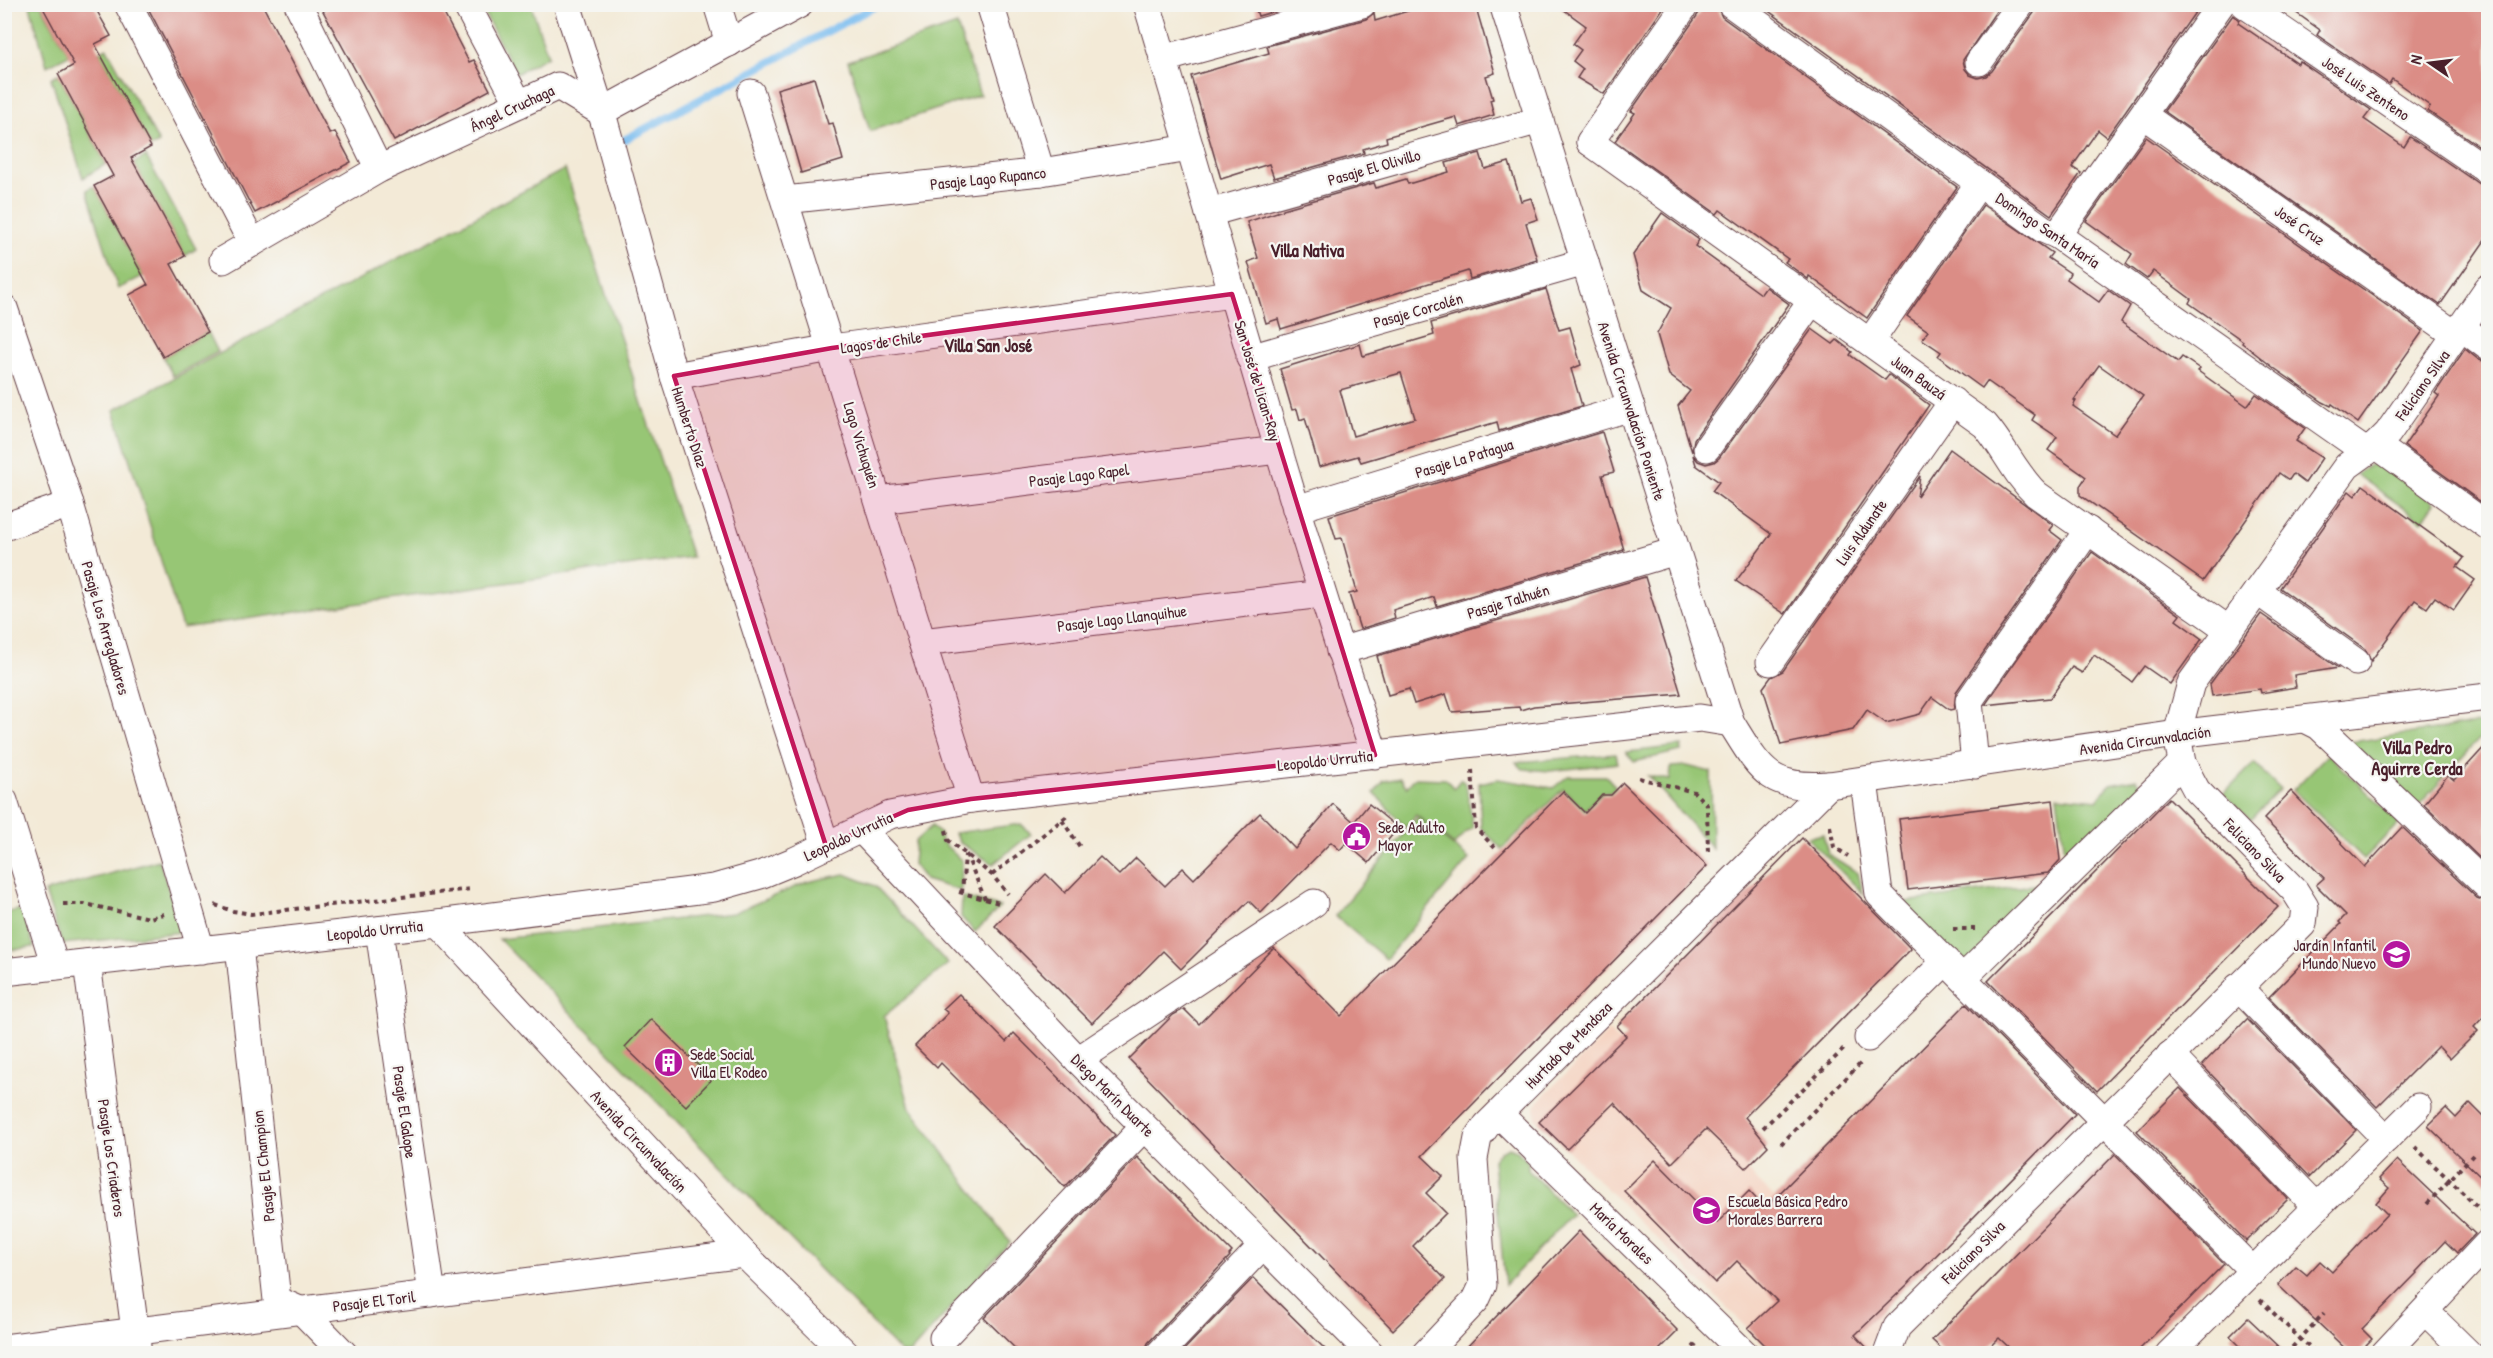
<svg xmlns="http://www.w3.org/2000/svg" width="2493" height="1358" font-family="'Patrick Hand',sans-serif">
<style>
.built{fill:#f5d3c1}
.green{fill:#97c675;stroke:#707250;stroke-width:1.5}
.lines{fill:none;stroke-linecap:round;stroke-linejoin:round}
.stream{stroke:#7abdf0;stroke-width:8}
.building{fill:#db8d86;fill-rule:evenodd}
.minor-casing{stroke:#633d45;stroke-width:29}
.path{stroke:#633d45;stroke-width:4;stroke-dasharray:4.5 4.5;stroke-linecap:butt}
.minor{stroke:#fff;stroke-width:27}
.marked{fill:#c2185b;fill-opacity:0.2;stroke:#c2185b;stroke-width:4.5;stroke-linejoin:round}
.labels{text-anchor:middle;stroke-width:4.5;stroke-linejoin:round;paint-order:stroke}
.street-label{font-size:16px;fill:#4a1f2b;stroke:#f6f6f2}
.poi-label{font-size:16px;fill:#4a1f2b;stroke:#f6f6f2;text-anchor:start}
.neighbourhood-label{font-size:18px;font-weight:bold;fill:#4a1f2b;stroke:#f6f6f2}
</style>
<rect width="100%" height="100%" fill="#f6f6f2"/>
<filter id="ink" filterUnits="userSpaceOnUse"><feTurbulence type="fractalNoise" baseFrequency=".0167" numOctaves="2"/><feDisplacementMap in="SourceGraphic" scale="12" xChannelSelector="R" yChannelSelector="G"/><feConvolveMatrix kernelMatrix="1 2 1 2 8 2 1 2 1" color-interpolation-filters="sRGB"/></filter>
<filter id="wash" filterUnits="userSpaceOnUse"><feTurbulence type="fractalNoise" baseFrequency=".008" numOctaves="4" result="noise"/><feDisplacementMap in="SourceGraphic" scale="24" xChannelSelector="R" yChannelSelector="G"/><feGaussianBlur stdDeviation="1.35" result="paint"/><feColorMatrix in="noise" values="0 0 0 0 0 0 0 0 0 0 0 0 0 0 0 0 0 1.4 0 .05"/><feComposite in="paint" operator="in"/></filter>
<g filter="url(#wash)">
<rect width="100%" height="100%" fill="#f3ead7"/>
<polygon class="built" points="1609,1031 1883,1307 1867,1353 1773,1353 1535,1118 1535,1106 1539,1100"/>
<g class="green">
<polygon points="34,5 41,5 69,55 47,66 30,6"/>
<polygon points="480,5 531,5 548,56 516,74"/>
<polygon points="957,25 980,95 870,131 848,61"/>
<polygon points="107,48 159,143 151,147 99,52"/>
<polygon points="58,74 106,164 83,178 51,78"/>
<polygon points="146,156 196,249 185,256 134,163"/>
<polygon points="565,169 692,557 182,628 114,410"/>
<polygon points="94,186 143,276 118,289 87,190"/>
<polygon points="208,332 218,352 173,376 163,357"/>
<polygon points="2377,461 2435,503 2422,521 2356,474"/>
<polygon points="2488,722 2488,729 2418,806 2351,742"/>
<polygon points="1682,746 1681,751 1634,762 1626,752"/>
<polygon points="1616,754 1618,763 1550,771 1523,769 1516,762"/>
<polygon points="2328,754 2399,823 2364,859 2293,790"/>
<polygon points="2254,763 2280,789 2250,820 2224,794"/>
<polygon points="1687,766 1711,772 1712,848 1648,776 1670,780 1671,767"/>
<polygon points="1568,776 1606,776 1616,787 1610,793 1602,792 1585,810 1563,789 1502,849 1481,828 1479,783 1498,779 1553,788"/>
<polygon points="1400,778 1407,787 1414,778 1445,779 1454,788 1461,779 1466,785 1473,828 1465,833 1454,845 1416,815 1406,828 1374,793 1384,781"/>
<polygon points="2136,779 2146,790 2067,866 2057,796 2098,800 2110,784"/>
<polygon points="1418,817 1469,859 1386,959 1335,916"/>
<polygon points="1021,824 1031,834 993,864 960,843 954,833"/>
<polygon points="932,826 940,834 941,841 962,861 961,891 925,880 913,864 915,841"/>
<polygon points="1823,834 1828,854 1858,873 1863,893 1807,838"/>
<polygon points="159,860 182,932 62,944 45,892"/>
<polygon points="845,874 875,886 948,964 884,1016 910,1108 1010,1242 910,1353 901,1353 499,939 733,913 807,882"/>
<polygon points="2049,883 1962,968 1897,903"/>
<polygon points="962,897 1000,907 975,932 961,917"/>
<polygon points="22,909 34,947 5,951 5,913"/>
<polygon points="1509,1147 1516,1150 1528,1162 1528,1170 1572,1215 1505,1285 1493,1160 1500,1151"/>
</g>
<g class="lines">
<polyline class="stream" points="624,140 879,4"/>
</g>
<g id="blocks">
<g class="building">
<polygon points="41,4 93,4 111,36 95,44 151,147 131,158 185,256 171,264 208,332 163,357 129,295 148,285 94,186 113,176 58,74 74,65"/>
<polygon points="146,4 262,4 330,134 335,132 351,162 255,213"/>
<polygon points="335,4 439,4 469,62 474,60 490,90 394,141 323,11"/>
<polygon points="1254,4 1301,4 1258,16"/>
<polygon points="1431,4 1475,4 1495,73 1486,76 1493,99 1490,100 1494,115 1459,126 1456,117 1386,137 1387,142 1363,149 1364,153 1274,178 1269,164 1221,179 1191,76 1269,53 1267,46 1366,19 1374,13 1375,21"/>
<polygon points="1556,4 1666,4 1604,94 1577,78 1583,69 1573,61 1581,50 1573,44 1586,26"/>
<polygon points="1702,4 1716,4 1722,17 1957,187 1867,318 1809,276 1808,279 1785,262 1788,259 1720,210 1717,214 1615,141 1635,113 1631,111 1699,13"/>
<polygon points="1759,4 2001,4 1963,60 1965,69 1970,75 1978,78 1986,76 1992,71 2034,13 2037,4 2201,4 2107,137 2098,130 2072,167 2081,173 2051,215"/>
<polygon points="2284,4 2488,4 2488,152 2428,111 2430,106 2392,79 2389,84 2317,35 2320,30"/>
<polygon points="2233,15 2240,20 2238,23 2298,64 2299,61 2371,110 2364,119 2404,147 2410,137 2479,184 2488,186 2488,236 2440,305 2164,111"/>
<polygon points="814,78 828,124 833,123 843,160 801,173 777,89"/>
<polygon points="2146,137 2423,331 2358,423 2332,404 2331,406 2323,402 2274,368 2242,343 2243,341 2189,303 2191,299 2153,271 2147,279 2126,264 2132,254 2086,221"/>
<polygon points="1480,153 1485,169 1509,162 1521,201 1531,198 1538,219 1526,223 1537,259 1470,279 1468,271 1281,329 1278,319 1266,323 1248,262 1258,258 1247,222 1283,210 1283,209 1374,183 1376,188 1406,179 1408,184 1449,172 1446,163"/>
<path d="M 1983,205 L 2052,253 L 2048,258 L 2070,273 L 2067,279 L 2099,302 L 2108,290 L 2130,306 L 2121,322 L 2178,362 L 2182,357 L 2200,369 L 2198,371 L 2247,406 L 2256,394 L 2305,428 L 2296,441 L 2322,458 L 2305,483 L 2293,474 L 2289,480 L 2279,473 L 2203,581 L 2080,495 L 2080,486 L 2086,477 L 2048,450 L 2057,437 L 2032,420 L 2035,415 L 1987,381 L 1982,388 L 1938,356 L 1941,352 L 1922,339 L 1928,331 L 1907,316 ZM 2099,365 L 2143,396 L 2115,435 L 2073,406 L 2076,401 L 2074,400 Z"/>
<polygon points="1662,213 1699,240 1695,246 1761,294 1766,287 1789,304 1694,439 1692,452 1678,406 1690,391 1669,375 1657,334 1671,308 1643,290 1633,255"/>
<path d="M 1546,289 L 1559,330 L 1570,327 L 1581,365 L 1571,369 L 1582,406 L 1499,431 L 1497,422 L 1361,462 L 1358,456 L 1319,467 L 1305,418 L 1300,420 L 1297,409 L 1292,410 L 1280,369 L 1360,344 L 1363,356 L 1434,335 L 1431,323 ZM 1401,373 L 1415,418 L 1353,436 L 1340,390 Z"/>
<polygon points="1812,329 1833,344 1837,340 1852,352 1850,355 1885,380 1889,375 1929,405 1785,614 1736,581 1771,534 1712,491 1719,482 1696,465 1693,455 1698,461 1706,464 1714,462 1719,458"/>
<polygon points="2465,349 2479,360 2488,362 2488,507 2404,446 2439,396 2435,393"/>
<polygon points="1602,432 1614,472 1602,475 1624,550 1437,606 1434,597 1393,610 1395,618 1360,629 1349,594 1357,592 1342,538 1336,539 1329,516"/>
<polygon points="1950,449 2053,525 2049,530 2062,540 1956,692 1954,709 1950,710 1932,697 1920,714 1886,723 1867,710 1853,730 1781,745 1763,688 1771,677 1783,671 1920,476 1917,497"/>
<polygon points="2363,485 2464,558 2457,567 2475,580 2454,610 2435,597 2427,608 2415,600 2371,661 2365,649 2280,588 2349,491 2355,496"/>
<polygon points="2092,552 2180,615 2176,620 2202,639 2170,684 2144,666 2132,682 2094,655 2082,673 2072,667 2050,698 1985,705"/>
<polygon points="1645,577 1681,694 1534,706 1520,710 1519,707 1452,712 1446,694 1414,704 1409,689 1388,695 1377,656"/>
<polygon points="2261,614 2338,668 2294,675 2296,687 2261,693 2260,689 2212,696 2210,684"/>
<polygon points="2488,743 2488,866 2424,804 2448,775 2454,780"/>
<polygon points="1623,783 1707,866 1422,1156 1443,1176 1426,1193 1446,1213 1413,1246 1445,1279 1393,1330 1129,1059 1173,1015 1184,1009 1199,1024 1274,948 1341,1016 1563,791 1585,813 1602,795 1611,795"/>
<polygon points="2291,791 2365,867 2402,827 2477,898 2488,902 2488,1012 2474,1027 2478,1031 2450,1059 2438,1046 2377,1107 2269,997 2341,924 2339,922 2346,915 2316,885 2324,878 2264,819"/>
<polygon points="2169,798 2278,907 2097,1091 1988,981"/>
<polygon points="2053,800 2060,860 2048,873 1908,890 1899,819"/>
<polygon points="1333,804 1354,822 1369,804 1398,828 1369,863 1346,843 1340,850 1331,842 1261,913 1249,901 1181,969 1163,951 1092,1023 995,926 1046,874 1065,893 1100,857 1119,875 1136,858 1165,886 1183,868 1194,879 1260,813 1295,849"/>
<polygon points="1802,838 1911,949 1745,1117 1768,1146 1746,1168 1706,1129 1672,1163 1614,1103 1567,1149 1539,1122 1626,1036 1617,1026"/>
<polygon points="959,994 1006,1042 1014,1033 1115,1135 1065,1187 941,1063 937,1068 915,1046 948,1013 943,1009"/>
<polygon points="1966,1004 2075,1114 1909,1283 1855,1335 1872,1353 1773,1353 1748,1328 1777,1301 1737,1261 1715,1283 1624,1191 1655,1160 1717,1223 1749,1191 1765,1208"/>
<polygon points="651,1019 712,1079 686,1106 625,1047"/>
<polygon points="2247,1019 2356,1130 2310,1177 2202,1065"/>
<polygon points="2180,1088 2288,1199 2246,1241 2137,1131"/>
<polygon points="2470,1103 2488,1121 2488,1184 2428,1126 2446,1108 2456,1118"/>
<polygon points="2115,1154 2224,1264 2136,1353 2015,1353 1999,1338 1983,1353 1946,1353 1932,1340"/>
<polygon points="1137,1157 1232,1252 1229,1255 1230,1256 1148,1343 1144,1353 1020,1353 984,1318"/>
<polygon points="2397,1160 2475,1234 2457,1253 2445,1241 2416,1272 2417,1273 2362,1329 2372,1339 2358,1353 2350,1353 2278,1285 2296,1266 2307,1275 2320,1261 2332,1272 2387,1214 2376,1203 2389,1188 2379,1179"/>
<polygon points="1579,1231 1678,1331 1656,1353 1461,1353"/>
<polygon points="1253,1278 1329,1353 1181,1353"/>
<polygon points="2248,1318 2285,1353 2247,1353 2230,1336"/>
</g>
</g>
</g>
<g filter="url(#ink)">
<use href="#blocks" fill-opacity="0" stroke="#633d45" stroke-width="1.5"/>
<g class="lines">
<defs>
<g id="minor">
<polyline points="128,4 252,243"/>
<polyline points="298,4 379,169"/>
<polyline points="466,4 519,104"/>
<polyline points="567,4 605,124 674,376 826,846"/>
<polyline points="717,4 729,43"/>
<polyline points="990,4 1041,172"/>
<path d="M 1147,4 C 1223,255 1291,507 1375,755"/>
<path d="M 1503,4 L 1731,723 C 1761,771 1768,789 1829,785 L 2177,734 L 2488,697"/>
<polyline points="1731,4 2043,229 2057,235 2366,452"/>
<polyline points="2244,4 2488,171"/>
<polyline points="1163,59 1362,4"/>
<polyline points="1979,62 2021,4"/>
<polyline points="751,93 971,799"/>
<polyline points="2143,115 2456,335"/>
<path d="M 1590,142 L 1985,425 C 2004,447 2015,474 2036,494 L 2229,630"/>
<polyline points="1590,142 1686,4"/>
<polyline points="785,200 1041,172 1190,148"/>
<polyline points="1209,213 1540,120"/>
<polyline points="2057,235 2221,4"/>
<polyline points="223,260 379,169 558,86 601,112 800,4"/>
<polyline points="4,308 70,504 201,950"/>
<polyline points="2461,327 2488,347"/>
<polyline points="1870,342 1979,183"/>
<polyline points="1250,358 1585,262"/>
<polyline points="674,376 832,348 1232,294"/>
<polyline points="2376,445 2488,526"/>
<polyline points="1707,448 1812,301"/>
<polyline points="879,500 1278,450"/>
<polyline points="1296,509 1631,407"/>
<polyline points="4,527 70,504"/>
<polyline points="2257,591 2356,662"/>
<polyline points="922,642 1322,594"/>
<polyline points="1340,651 1676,551"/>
<polyline points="1770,662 1953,401"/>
<polyline points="2305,719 2319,726 2488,887"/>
<polyline points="1975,765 1969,701 2088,530"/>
<polyline points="1864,781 1879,894 2253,1271"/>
<polyline points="4,801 55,966"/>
<polyline points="862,830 1078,1060 1371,1354"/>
<polyline points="438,923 744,1254 846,1354"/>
<polyline points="379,930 432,1294"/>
<polyline points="239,946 277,1300 302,1311 344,1354"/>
<polyline points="87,963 138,1354"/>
<polyline points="4,972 438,923 714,888 760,875 794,861 890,815 971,799 1700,718 1731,723"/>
<polyline points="1963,978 2182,763"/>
<polyline points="2238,987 2386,1139"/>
<polyline points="1868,1038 1946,961"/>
<polyline points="2170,1055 2317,1207"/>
<polyline points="1078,1060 1314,903"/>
<polyline points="1499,1114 1745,1354"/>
<polyline points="2425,1311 2469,1354"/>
<polyline points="943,1338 1144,1127"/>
<polyline points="4,1348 744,1254"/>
<polyline points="1159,1354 1262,1246"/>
<polyline points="1425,1354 1476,1300 1483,1285 1474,1159 1478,1138 1487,1125 1829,785"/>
<polyline points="1887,1354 1897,1327 2303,924 2305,907 2295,891 2197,791 2182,763 2177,734 2191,683 2347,466 2376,445 2388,433 2488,288"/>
<polyline points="2169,1354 2418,1107"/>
<polyline points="2384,1354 2488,1243"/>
</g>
</defs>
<use href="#minor" class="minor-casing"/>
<g class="path">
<polyline points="1472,770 1476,828 1497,850"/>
<polyline points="1639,778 1694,792 1707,805 1708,855"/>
<polyline points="1062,820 1080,847"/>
<polyline points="1830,826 1834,847 1848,856"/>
<polyline points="946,830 948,840 992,875 1008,894"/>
<polyline points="966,854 985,899"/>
<polyline points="992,875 1067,816"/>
<polyline points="959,892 999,903"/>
<polyline points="962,893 965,855"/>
<polyline points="63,904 85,904 150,918 164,914"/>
<polyline points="215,905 233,911 251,914 472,889"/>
<polyline points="1953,929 1975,929"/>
<polyline points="1763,1128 1845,1048"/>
<polyline points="1781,1144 1862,1062"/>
<polyline points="2415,1147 2488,1217"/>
<polyline points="2427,1204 2473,1155"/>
<polyline points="2260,1300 2316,1354"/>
<polyline points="1687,1354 1697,1343"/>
<polyline points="2286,1354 2324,1313"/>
</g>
<use href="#minor" class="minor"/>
</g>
</g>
<path class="marked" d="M 1232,294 L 1375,755 L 971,799 L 908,810 L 826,846 L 674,376 L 832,348 Z"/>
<defs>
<symbol id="civic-disc" viewBox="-11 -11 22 22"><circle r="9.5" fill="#b5179e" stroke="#f6f6f2"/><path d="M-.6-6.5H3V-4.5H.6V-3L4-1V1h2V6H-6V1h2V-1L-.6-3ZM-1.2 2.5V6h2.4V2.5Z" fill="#fff"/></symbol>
<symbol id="school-disc" viewBox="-11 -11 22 22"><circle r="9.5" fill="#b5179e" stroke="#f6f6f2"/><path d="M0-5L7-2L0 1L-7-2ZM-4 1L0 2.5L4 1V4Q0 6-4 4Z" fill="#fff"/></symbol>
<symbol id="building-disc" viewBox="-11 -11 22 22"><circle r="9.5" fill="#b5179e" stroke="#f6f6f2"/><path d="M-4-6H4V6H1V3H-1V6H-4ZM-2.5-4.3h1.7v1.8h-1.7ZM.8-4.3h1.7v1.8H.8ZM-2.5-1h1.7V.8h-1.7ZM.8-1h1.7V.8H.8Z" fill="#fff"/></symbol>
</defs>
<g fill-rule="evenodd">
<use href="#civic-disc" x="1340" y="820" width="33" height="33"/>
<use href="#school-disc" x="2380" y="938" width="33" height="33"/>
<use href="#building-disc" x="652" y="1046" width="33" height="33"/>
<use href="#school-disc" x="1690" y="1194" width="33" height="33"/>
</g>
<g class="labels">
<g class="street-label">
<text transform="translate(2366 88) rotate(34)" y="6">José Luis Zenteno</text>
<text transform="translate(512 108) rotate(-25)" y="6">Ángel Cruchaga</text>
<text transform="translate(1374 167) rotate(-16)" y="6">Pasaje El Olivillo</text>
<text transform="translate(988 178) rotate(-6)" y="6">Pasaje Lago Rupanco</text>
<text transform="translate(2300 225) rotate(35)" y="6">José Cruz</text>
<text transform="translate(2048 230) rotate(34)" y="6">Domingo Santa María</text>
<text transform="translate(1418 310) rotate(-16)" y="6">Pasaje Corcolén</text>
<text transform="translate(881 342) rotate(-8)" y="6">Lagos de Chile</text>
<text transform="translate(1919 377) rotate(36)" y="6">Juan Bauzá</text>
<text transform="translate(1258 381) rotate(73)" y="6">San José de Lican-Ray</text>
<text transform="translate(2422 385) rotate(-55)" y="6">Feliciano Silva</text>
<text transform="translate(1632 411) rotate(72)" y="6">Avenida Circunvalación Poniente</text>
<text transform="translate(690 427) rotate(72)" y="6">Humberto Díaz</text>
<text transform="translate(862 445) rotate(73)" y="6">Lago Vichuquén</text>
<text transform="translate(1464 458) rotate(-17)" y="6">Pasaje La Patagua</text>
<text transform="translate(1079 475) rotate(-7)" y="6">Pasaje Lago Rapel</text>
<text transform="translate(1861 532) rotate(-55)" y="6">Luis Aldunate</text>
<text transform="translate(1508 601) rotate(-17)" y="6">Pasaje Talhuén</text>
<text transform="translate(1122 618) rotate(-7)" y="6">Pasaje Lago Llanquihue</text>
<text transform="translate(106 628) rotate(74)" y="6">Pasaje Los Arregladores</text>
<text transform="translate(2145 740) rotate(-8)" y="6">Avenida Circunvalación</text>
<text transform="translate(1325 760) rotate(-6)" y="6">Leopoldo Urrutia</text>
<text transform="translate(848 836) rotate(-25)" y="6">Leopoldo Urrutia</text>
<text transform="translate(2255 850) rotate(46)" y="6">Feliciano Silva</text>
<text transform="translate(375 930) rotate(-6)" y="6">Leopoldo Urrutia</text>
<text transform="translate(1568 1045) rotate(-45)" y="6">Hurtado De Mendoza</text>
<text transform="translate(1113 1095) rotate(45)" y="6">Diego Marín Duarte</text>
<text transform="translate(405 1112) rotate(82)" y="6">Pasaje El Galope</text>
<text transform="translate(639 1141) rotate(47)" y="6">Avenida Circunvalación</text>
<text transform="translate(112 1158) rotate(82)" y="6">Pasaje Los Criaderos</text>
<text transform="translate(263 1166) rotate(-96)" y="6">Pasaje El Champion</text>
<text transform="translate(1622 1233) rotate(44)" y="6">María Morales</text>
<text transform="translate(1973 1252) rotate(-45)" y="6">Feliciano Silva</text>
<text transform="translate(374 1301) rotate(-7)" y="6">Pasaje El Toril</text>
</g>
<g class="poi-label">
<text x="1378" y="833">Sede Adulto<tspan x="1378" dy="18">Mayor</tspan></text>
<text x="2376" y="951" text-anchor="end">Jardín Infantil<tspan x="2376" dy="18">Mundo Nuevo</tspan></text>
<text x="690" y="1060">Sede Social<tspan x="690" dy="18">Villa El Rodeo</tspan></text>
<text x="1728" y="1207">Escuela Básica Pedro<tspan x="1728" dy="18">Morales Barrera</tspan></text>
</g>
<g class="neighbourhood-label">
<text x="1307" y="257">Villa Nativa</text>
<text x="988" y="352">Villa San José</text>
<text x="2417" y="754">Villa Pedro<tspan x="2417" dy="21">Aguirre Cerda</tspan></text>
</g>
</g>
<rect width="2493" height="1358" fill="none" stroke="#f6f6f2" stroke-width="24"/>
<g transform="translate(2430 63) rotate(284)" stroke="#f6f6f2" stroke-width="4.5" paint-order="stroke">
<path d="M0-4.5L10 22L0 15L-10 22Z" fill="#4a1f2b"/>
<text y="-9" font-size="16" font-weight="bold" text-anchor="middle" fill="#4a1f2b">N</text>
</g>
</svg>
